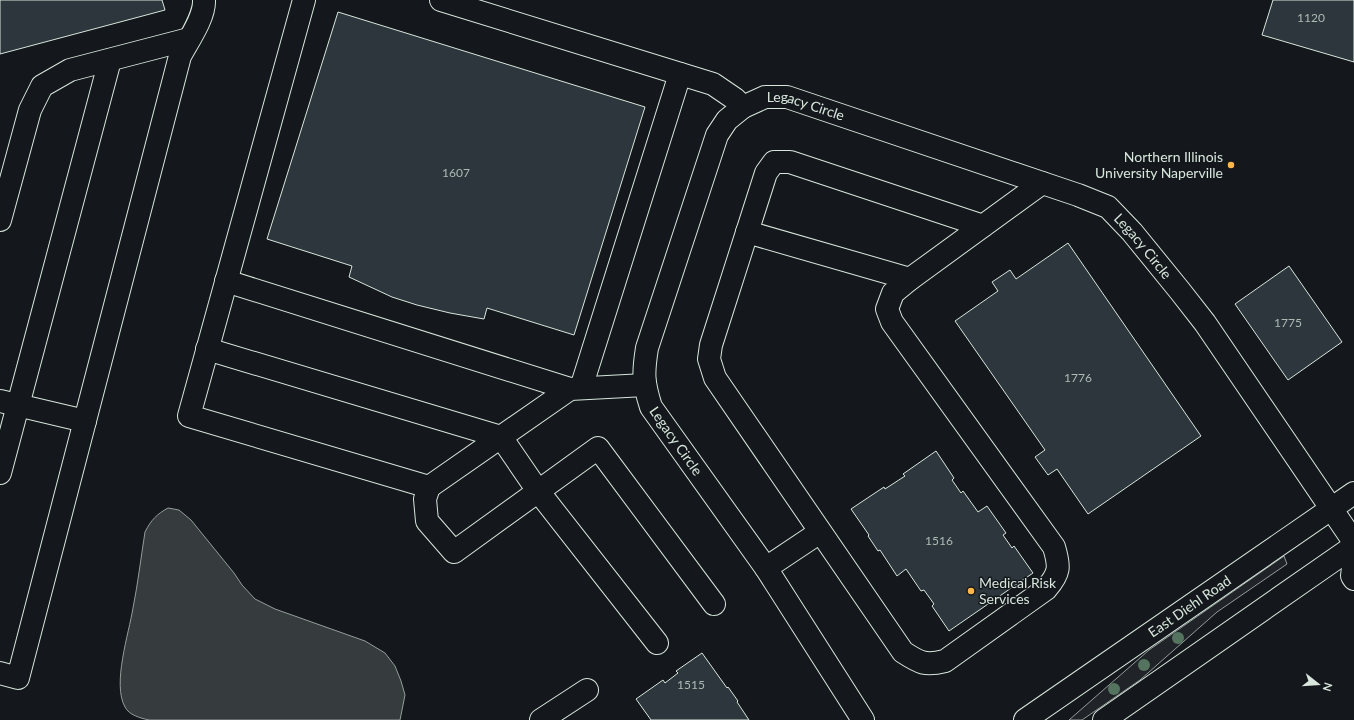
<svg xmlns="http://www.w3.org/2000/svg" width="1354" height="720" font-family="Lato,sans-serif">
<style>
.green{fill:#202428;stroke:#939e99}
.water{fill:#363b3e;stroke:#939e99}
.building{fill:#2c363c;stroke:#d8e6dc}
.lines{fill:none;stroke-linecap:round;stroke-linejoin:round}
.minor-casing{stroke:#d8e6dc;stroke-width:24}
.minor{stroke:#14181c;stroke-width:22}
.tree{fill:#55745f}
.poi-dot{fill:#ffb74d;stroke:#14181c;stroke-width:1.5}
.labels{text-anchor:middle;stroke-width:3;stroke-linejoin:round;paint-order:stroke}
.number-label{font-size:12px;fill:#adbab4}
.street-label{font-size:14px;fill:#d8e6dc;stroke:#14181c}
.poi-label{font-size:14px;fill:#d8e6dc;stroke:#14181c;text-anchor:end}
</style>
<rect width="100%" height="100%" fill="#14181c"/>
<polygon class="green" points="1284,556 1287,564 1217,612 1140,680 1082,720 1069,720 1149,650"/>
<path class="water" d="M 168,508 L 179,510 L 191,520 L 234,573 L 242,585 L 255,599 L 275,609 L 365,641 L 385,653 L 395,666 L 401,681 L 405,695 L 400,720 L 149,720 C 140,718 129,715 125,707 C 112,684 129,633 133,608 C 138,583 141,557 145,532 C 151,520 157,514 168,508 Z"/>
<g class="building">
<polygon points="0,0 162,0 165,10 0,54"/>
<polygon points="1273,0 1354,0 1354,62 1262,35"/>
<polygon points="338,12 645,107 574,335 487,308 484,319 450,313 417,305 392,297 349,277 352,266 267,239"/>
<polygon points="1068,243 1201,436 1088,514 1057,469 1048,475 1035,457 1045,450 955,321 998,291 992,282 1010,270 1016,279"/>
<polygon points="1289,266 1342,342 1288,380 1235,304"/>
<polygon points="936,451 954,478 952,480 961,493 963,491 978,512 987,506 1006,533 1003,535 1012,548 1014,546 1033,573 949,631 932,606 934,604 924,590 921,591 906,569 897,576 880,550 878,551 868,536 869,535 851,509 884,487 885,489 905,476 903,474"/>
<polygon points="702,653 727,688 728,687 738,701 737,702 749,720 651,720 636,699 663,680 665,683 678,673 676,671"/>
</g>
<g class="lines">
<defs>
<g id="minor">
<polyline points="304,0 189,416 429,487 570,389 645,385"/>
<polyline points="441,0 713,84 735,99 743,107"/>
<polyline points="0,220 30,110 42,86 70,70 189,39"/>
<path d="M 983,226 L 790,162 L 774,162 L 766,173 L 711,345 L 709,359 L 715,378 L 903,652 C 920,663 925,666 945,661 L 1046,589 C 1060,573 1060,567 1054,547 L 892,322 L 887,309 L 893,293 L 910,279 L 1042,183"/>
<polyline points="747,232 910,279"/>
<polyline points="226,281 570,389"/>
<polyline points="207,349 501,437 538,491 657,643"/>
<polyline points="581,388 680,74"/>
<polyline points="0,401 85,421"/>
<polyline points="0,473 110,60"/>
<polyline points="429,487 425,499 427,521 454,552 598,448 714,604"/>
<polyline points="1354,558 1352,576 1354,579"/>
<polyline points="766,568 820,532"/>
<path d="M 0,673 L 18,678 L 180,56 C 188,41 205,17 204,0"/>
<polyline points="541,720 587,690"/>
<path id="s1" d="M 863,720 L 766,568 L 651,407 C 643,382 643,373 647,348 L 717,135 L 727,120 L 743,107 L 765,97 L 787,97 L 1078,195 L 1108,207 L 1132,232 L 1180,291 L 1205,323 L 1354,542"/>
<path id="s2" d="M 1025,720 L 1354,493"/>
<polyline points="1104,720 1354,546"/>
</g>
</defs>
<use href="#minor" class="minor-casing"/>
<use href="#minor" class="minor"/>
</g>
<g class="tree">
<circle cx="1178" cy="638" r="6"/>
<circle cx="1144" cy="665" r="6"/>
<circle cx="1114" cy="689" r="6"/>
</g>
<g class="poi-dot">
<circle cx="1231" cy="165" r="4"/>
<circle cx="971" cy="591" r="4"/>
</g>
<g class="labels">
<g class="number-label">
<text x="1311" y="22">1120</text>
<text x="456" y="177">1607</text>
<text x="1288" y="327">1775</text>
<text x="1078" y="382">1776</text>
<text x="939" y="545">1516</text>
<text x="691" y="689">1515</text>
</g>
<g class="street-label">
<text dy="5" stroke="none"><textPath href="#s1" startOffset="767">Legacy Circle</textPath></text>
<text dy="5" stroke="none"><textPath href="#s1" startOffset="1139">Legacy Circle</textPath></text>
<text transform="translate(676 441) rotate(55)" y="5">Legacy Circle</text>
<text dy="5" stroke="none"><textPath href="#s2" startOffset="200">East Diehl Road</textPath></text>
</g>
<g class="poi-label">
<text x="1223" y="162">Northern Illinois<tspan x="1223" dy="16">University Naperville</tspan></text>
<text x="979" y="588" text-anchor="start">Medical Risk<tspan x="979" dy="16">Services</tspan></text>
</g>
</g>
<g transform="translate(1318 684) rotate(107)" stroke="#14181c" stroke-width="3" paint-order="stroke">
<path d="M0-3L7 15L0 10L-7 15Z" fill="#d8e6dc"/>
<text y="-6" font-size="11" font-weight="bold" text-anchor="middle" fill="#d8e6dc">N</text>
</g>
</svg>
